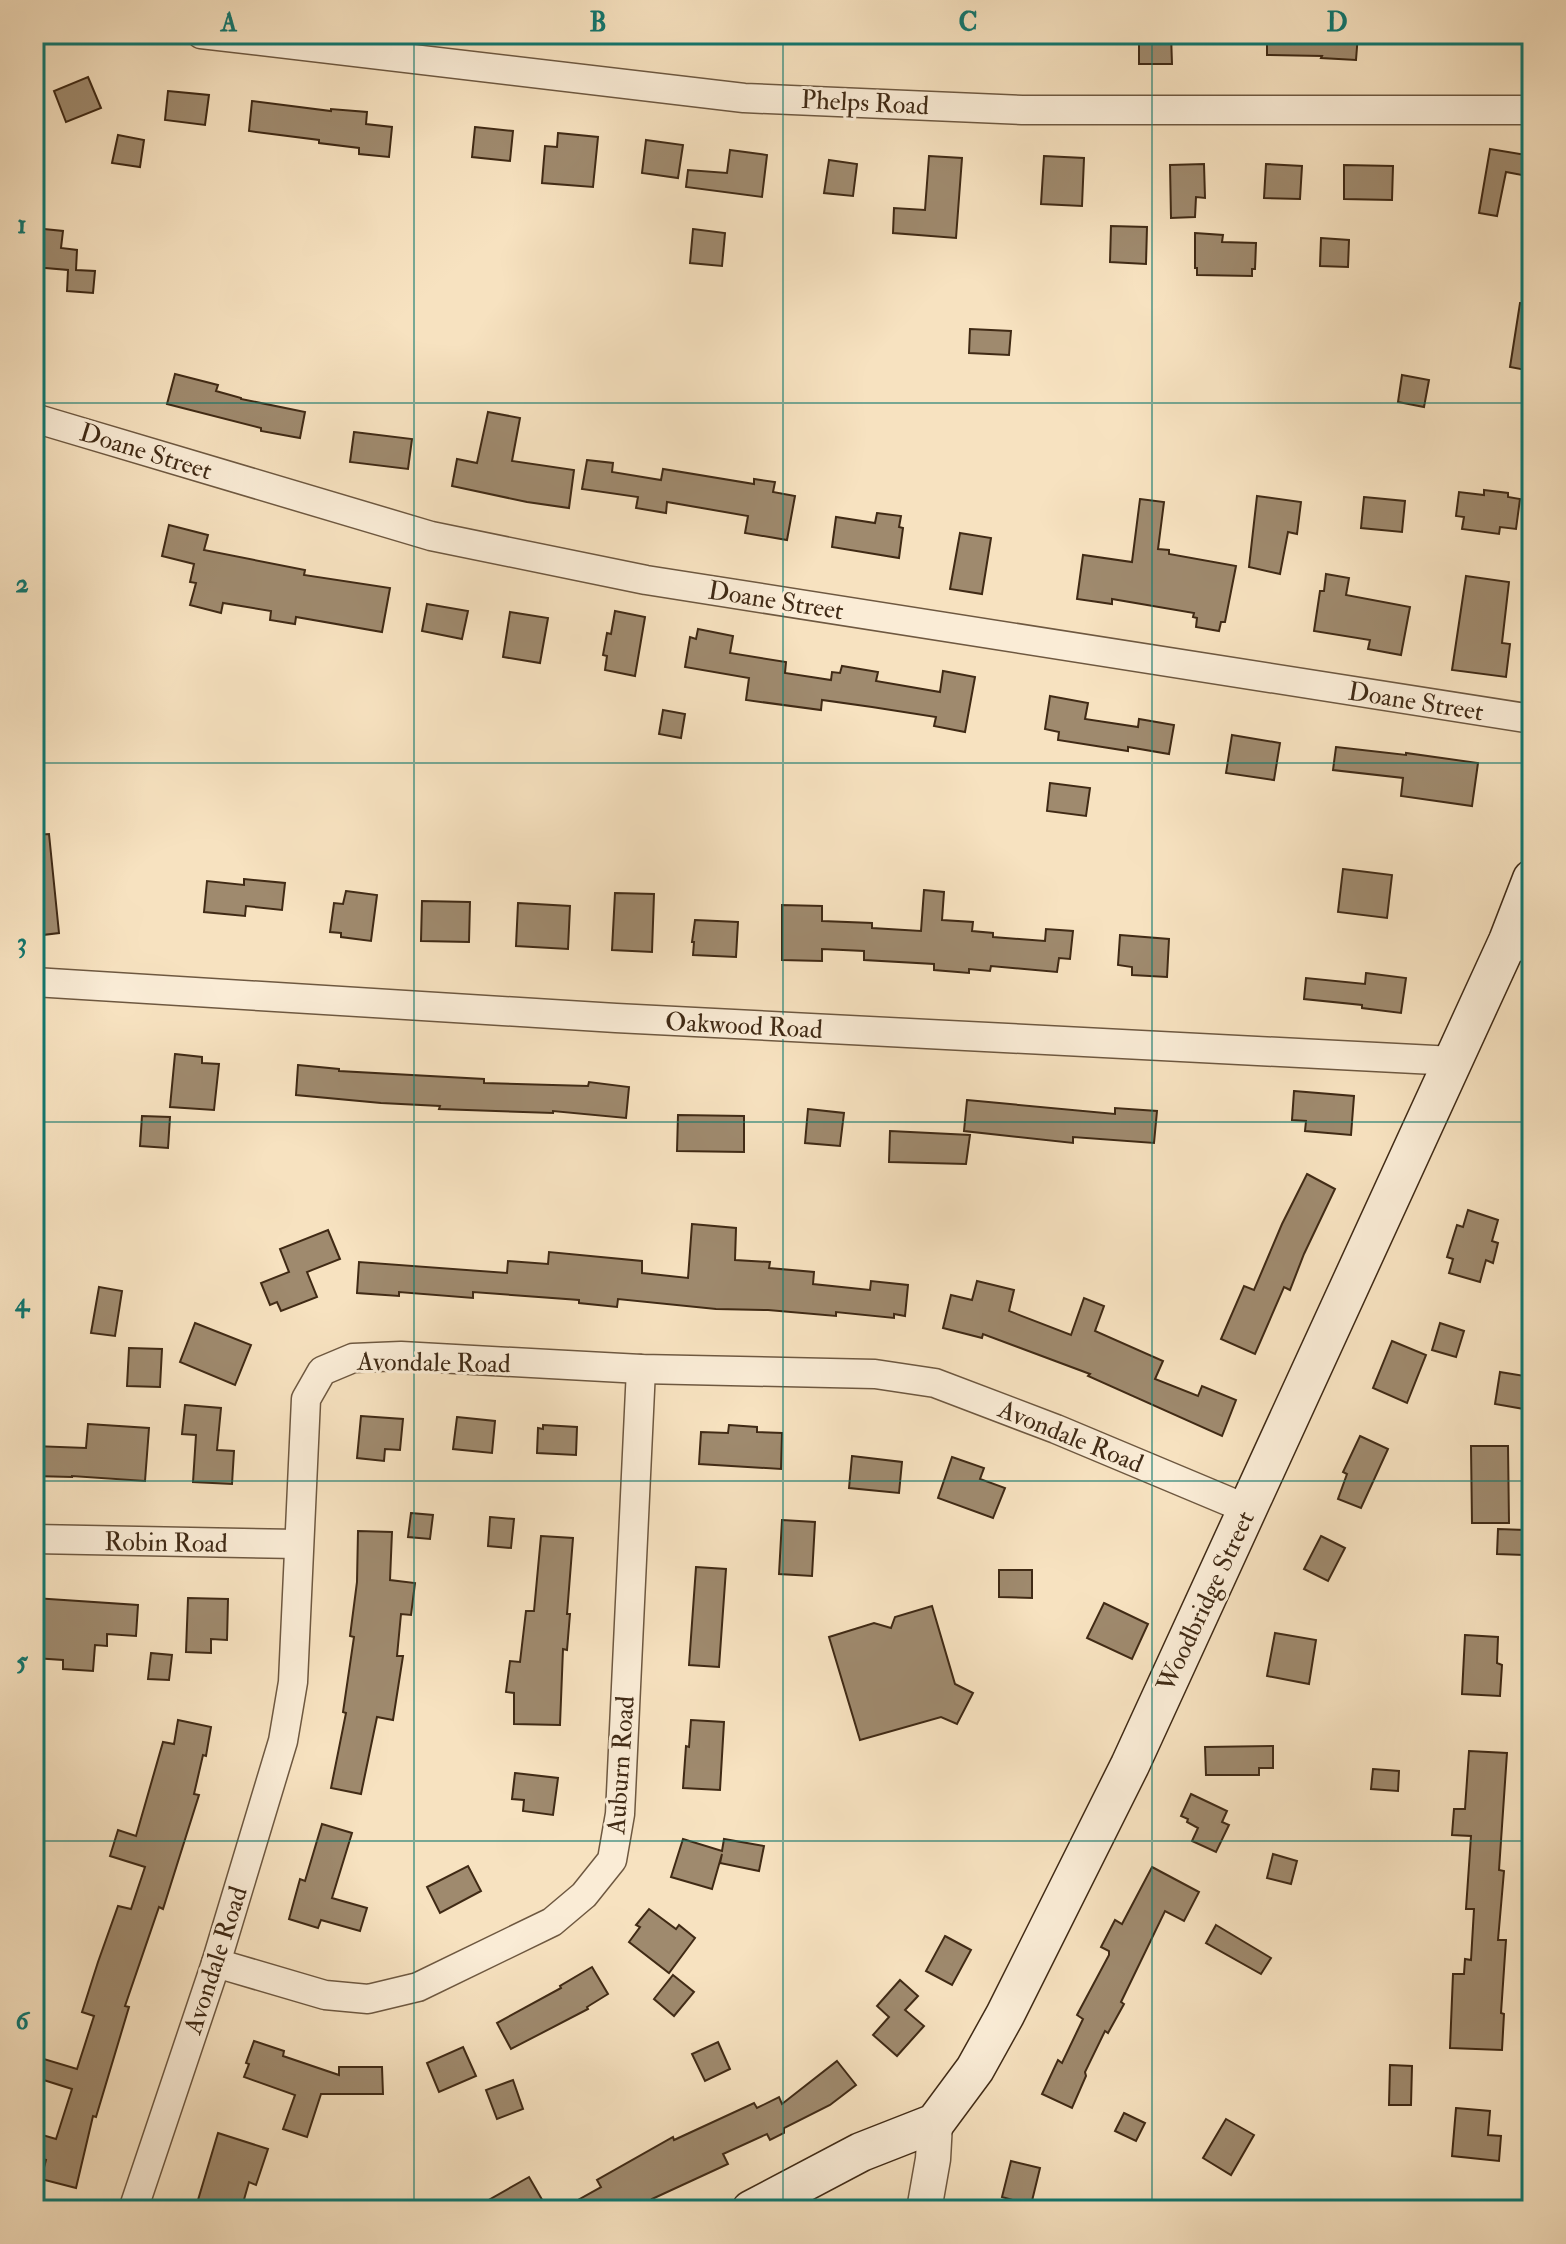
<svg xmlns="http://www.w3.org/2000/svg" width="1566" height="2244" font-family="'IM FELL Double Pica',serif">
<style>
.building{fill:#9f8a6e;stroke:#402a15;stroke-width:2}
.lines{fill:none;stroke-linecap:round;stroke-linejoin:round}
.minor-casing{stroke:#6e5840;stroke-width:31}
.tertiary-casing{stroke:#6e5840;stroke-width:37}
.secondary-casing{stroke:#402a15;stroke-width:41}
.minor{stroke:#faecd6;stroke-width:28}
.tertiary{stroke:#faecd6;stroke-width:34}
.secondary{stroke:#faecd6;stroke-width:38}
.grid{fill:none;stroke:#0f766e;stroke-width:2;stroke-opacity:0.55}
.labels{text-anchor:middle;stroke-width:6;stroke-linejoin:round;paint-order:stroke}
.street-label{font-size:26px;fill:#402a15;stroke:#faecd6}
.neatline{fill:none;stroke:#0f766e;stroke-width:3}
.grid-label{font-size:26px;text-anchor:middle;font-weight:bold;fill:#0f766e}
</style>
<rect width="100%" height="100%" fill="#f7e2c0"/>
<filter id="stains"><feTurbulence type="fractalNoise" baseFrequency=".0025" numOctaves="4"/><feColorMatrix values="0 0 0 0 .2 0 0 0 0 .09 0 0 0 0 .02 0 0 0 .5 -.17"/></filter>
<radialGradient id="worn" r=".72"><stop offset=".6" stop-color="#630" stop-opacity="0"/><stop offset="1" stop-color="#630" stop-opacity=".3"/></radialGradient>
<g class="building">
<polygon points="1139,34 1171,34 1172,64 1139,64"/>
<polygon points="1267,34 1358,34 1356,60 1321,58 1322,56 1267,55"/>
<polygon points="88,77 101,108 66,122 54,91"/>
<polygon points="168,91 209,95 205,125 165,120"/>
<polygon points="252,101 331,111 331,109 367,112 366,124 392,127 389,157 359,154 359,148 319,143 319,140 249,131"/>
<polygon points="475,127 513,131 510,161 472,157"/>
<polygon points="558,133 598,137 593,187 542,183 545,146 557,147"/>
<polygon points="118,135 144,140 140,167 112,163"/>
<polygon points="646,140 683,145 678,178 642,173"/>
<polygon points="1490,149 1532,156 1532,177 1506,172 1497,216 1479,213"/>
<polygon points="730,150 767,155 762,197 686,187 688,170 727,173"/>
<polygon points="929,156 962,158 956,238 893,233 894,208 925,210"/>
<polygon points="1044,156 1084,158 1082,206 1041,204"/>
<polygon points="829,160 857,164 853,196 824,193"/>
<polygon points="1204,164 1205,198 1196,197 1195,217 1171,218 1170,165"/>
<polygon points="1266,164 1302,166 1300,199 1264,198"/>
<polygon points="1344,165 1393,166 1392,200 1344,199"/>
<polygon points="1111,226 1147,227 1146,264 1110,262"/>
<polygon points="34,228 63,231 61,248 77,250 76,270 95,271 93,293 67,291 68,270 34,267"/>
<polygon points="693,229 725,233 722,266 690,263"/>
<polygon points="1195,233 1223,235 1222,242 1256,243 1255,269 1252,269 1252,276 1197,275 1197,268 1195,268"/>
<polygon points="1321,238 1349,240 1348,267 1320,266"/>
<polygon points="1520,303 1532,304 1532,371 1510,367"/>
<polygon points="970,329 1011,331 1009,355 969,353"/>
<polygon points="175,374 218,385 216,391 241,398 241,399 305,412 300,438 261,431 261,428 167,404"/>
<polygon points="1402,375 1429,380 1424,407 1398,402"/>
<polygon points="488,412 520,418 512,461 574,470 569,508 527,502 452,486 457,459 477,463"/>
<polygon points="354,432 412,439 408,469 350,462"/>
<polygon points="587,460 613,463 612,472 661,480 663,469 754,484 754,479 775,482 773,492 795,496 787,540 745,533 748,516 667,502 666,513 636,508 638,497 582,489"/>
<polygon points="1484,490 1508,493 1508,497 1520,499 1516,529 1500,527 1499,534 1462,529 1464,517 1456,516 1459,492 1484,495"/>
<polygon points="1257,496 1301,502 1297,534 1288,532 1280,574 1249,567"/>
<polygon points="1364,497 1405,501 1402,532 1361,528"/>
<polygon points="1140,499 1164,502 1158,549 1169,550 1169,554 1236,566 1225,622 1221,622 1219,631 1196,627 1197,618 1193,617 1194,613 1112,599 1112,604 1077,599 1083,555 1132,562"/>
<polygon points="877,513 901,516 899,527 903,528 899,558 832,547 836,517 875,523"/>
<polygon points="169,525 208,535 204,550 305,570 304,575 390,588 382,632 296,617 295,624 270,620 271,611 223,603 221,613 190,605 196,583 190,582 194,564 162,556"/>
<polygon points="960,533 991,538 982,594 950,589"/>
<polygon points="1326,574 1349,578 1346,595 1410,607 1401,655 1368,649 1370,640 1314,631 1320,591 1324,591"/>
<polygon points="1466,576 1509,582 1502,643 1510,644 1506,677 1452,670"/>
<polygon points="427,604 468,611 462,639 422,631"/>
<polygon points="615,611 645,617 635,676 605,670 607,656 603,655 607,633 611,634"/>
<polygon points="510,612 548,618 540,663 503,657"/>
<polygon points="698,629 733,636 730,653 786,662 785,673 831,680 832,672 840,673 842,666 878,672 876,681 940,692 943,671 975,677 965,732 934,726 936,717 872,707 822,700 821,710 746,700 749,678 685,667 690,637 696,639"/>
<polygon points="1050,696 1088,703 1085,719 1138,727 1139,719 1174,725 1169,754 1128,747 1128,751 1058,740 1059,732 1045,729"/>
<polygon points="663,710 685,714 681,738 659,734"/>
<polygon points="1232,735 1280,743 1274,780 1226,773"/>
<polygon points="1336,747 1406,755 1406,753 1478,763 1472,806 1401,796 1403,778 1333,770"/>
<polygon points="1050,783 1090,788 1086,816 1047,811"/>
<polygon points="49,834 59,933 34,936 34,835"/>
<polygon points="1343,869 1392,875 1387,918 1338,912"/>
<polygon points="244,879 285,883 282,910 246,906 245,916 204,912 207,881 244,885"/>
<polygon points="924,890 944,892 942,920 973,922 972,931 993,933 993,937 1045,941 1046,929 1073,931 1070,959 1059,958 1057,972 991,966 990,971 969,969 969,973 934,970 934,964 864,960 864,951 822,949 822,961 782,960 782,905 822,906 822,921 872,923 872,928 921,931"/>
<polygon points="346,891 377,895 371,941 341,937 341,933 330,932 334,903 343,904"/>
<polygon points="615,893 654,894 652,952 612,950"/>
<polygon points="422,901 470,902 469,942 421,941"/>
<polygon points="518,903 570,906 568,949 516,946"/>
<polygon points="695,920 738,922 736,957 693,955 694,942 692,942"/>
<polygon points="1120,935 1169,939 1167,977 1132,975 1132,967 1118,965"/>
<polygon points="1366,973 1406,978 1401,1013 1362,1008 1362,1005 1304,999 1306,978 1365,984"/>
<polygon points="175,1054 202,1057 202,1063 219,1064 214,1110 170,1107"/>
<polygon points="298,1065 339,1069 339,1071 484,1079 484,1083 588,1086 589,1082 629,1087 626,1118 553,1111 553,1113 439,1109 440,1106 381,1103 296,1095"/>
<polygon points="1294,1091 1354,1096 1351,1135 1305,1131 1306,1121 1292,1120"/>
<polygon points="967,1100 1115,1114 1115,1108 1157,1111 1154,1143 1073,1137 1073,1143 964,1131"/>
<polygon points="808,1109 844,1113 840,1146 805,1143"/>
<polygon points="678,1115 744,1116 744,1152 677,1151"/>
<polygon points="142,1116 170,1117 168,1148 140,1146"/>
<polygon points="890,1131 970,1135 966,1164 889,1162"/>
<polygon points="1307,1174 1335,1189 1304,1254 1290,1290 1284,1287 1255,1354 1221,1339 1244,1286 1254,1290 1282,1224"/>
<polygon points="1468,1210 1498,1220 1492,1241 1498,1243 1493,1263 1486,1260 1480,1282 1449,1273 1453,1259 1447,1257 1457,1225 1463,1227"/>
<polygon points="692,1224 736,1228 735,1260 770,1262 769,1268 814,1272 813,1284 870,1290 871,1281 908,1285 905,1316 894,1314 894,1318 836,1312 836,1316 768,1310 716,1309 618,1299 617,1307 579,1303 579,1300 473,1292 473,1298 399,1292 399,1296 357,1293 359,1262 507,1273 508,1261 548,1264 549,1252 642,1261 642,1273 688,1278"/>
<polygon points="328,1230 340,1259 307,1272 317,1297 281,1311 277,1302 270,1305 261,1283 289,1272 280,1249"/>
<polygon points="977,1281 1014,1290 1009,1311 1071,1335 1084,1298 1104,1306 1095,1331 1163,1361 1155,1379 1198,1396 1202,1386 1236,1400 1222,1436 1088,1376 1090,1374 983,1334 982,1338 943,1328 951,1295 972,1300"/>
<polygon points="99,1287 122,1291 115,1336 91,1333"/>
<polygon points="195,1323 251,1345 235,1385 180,1362"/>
<polygon points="1440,1323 1464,1331 1456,1357 1432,1350"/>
<polygon points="1392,1341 1426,1355 1407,1403 1373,1388"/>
<polygon points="129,1348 162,1349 160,1387 127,1386"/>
<polygon points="1500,1372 1530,1377 1524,1409 1495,1404"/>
<polygon points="185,1405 221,1408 217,1450 234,1451 232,1484 193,1482 196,1435 182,1434"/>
<polygon points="361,1416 403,1419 400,1450 385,1449 384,1461 357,1458"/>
<polygon points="457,1417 495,1421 492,1453 453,1449"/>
<polygon points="88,1424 149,1428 145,1481 72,1476 72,1477 34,1476 34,1446 86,1448"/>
<polygon points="543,1425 577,1427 576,1455 537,1453 538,1428 543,1429"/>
<polygon points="729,1425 757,1427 757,1432 782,1433 781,1469 699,1464 701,1432 728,1433"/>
<polygon points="1360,1436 1388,1449 1361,1508 1338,1499 1347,1474 1343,1472"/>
<polygon points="1471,1446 1508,1446 1509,1523 1472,1523"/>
<polygon points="852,1456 902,1462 899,1493 849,1488"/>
<polygon points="952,1457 984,1468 980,1479 1005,1488 993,1518 938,1498"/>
<polygon points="411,1513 433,1515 430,1539 408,1537"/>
<polygon points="490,1517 514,1519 511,1548 488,1546"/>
<polygon points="782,1520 815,1522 812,1576 779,1574"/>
<polygon points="1498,1529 1525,1530 1524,1555 1497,1554"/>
<polygon points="358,1531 392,1532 390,1580 415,1583 411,1615 401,1614 397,1656 403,1656 393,1720 377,1717 361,1794 331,1788 346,1713 343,1712 354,1637 350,1636 357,1582"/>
<polygon points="541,1536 573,1538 567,1614 570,1614 567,1650 563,1649 560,1725 514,1724 514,1693 506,1692 510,1661 520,1662 526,1611 534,1611"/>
<polygon points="1321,1536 1345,1548 1328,1581 1304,1569"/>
<polygon points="696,1567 726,1569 719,1667 689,1665"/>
<polygon points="999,1570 1032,1570 1032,1598 999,1597"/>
<polygon points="34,1598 138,1605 136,1636 107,1634 107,1646 95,1645 93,1671 63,1669 63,1660 34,1658"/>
<polygon points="188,1598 228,1599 227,1640 211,1639 211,1653 186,1652"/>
<polygon points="1104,1603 1148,1624 1132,1659 1087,1638"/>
<polygon points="932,1606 955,1684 973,1693 957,1724 941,1717 860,1740 829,1637 874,1623 891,1628 895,1617"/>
<polygon points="1275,1633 1316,1640 1309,1684 1267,1676"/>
<polygon points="1465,1635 1498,1637 1497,1663 1502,1665 1500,1696 1462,1694"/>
<polygon points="151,1653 172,1655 169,1680 148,1679"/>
<polygon points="178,1720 211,1727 206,1756 203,1755 194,1794 199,1795 163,1909 159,1907 125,2006 129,2007 96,2117 93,2116 76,2188 41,2179 46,2160 34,2156 39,2134 56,2139 72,2089 34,2077 34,2056 77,2069 94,2016 82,2012 98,1962 118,1906 131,1909 145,1867 110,1856 118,1830 136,1836 163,1742 174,1744"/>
<polygon points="691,1720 724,1722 720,1790 683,1788 686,1746 689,1747"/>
<polygon points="1273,1746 1273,1768 1259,1768 1259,1775 1206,1775 1205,1747"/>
<polygon points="1469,1751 1507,1753 1499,1870 1504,1871 1498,1940 1506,1940 1501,2013 1504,2014 1502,2050 1450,2048 1453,1974 1464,1974 1465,1959 1471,1960 1474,1909 1466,1909 1471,1836 1452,1835 1454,1809 1465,1809"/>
<polygon points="1373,1769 1399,1771 1398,1791 1371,1789"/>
<polygon points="515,1773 558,1778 553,1815 523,1811 524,1800 512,1799"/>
<polygon points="1191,1794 1227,1811 1222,1822 1229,1825 1216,1852 1192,1841 1198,1828 1187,1822 1188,1819 1181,1816"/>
<polygon points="322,1824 352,1833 332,1898 367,1908 360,1931 321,1920 318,1928 289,1919 300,1879 305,1881"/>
<polygon points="683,1839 722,1851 724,1839 764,1846 759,1871 720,1863 722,1854 712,1889 671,1877"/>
<polygon points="1273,1854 1297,1861 1291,1884 1267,1878"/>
<polygon points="468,1866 481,1891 440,1913 427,1887"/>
<polygon points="1152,1867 1199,1892 1184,1921 1165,1911 1121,2002 1124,2004 1108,2033 1105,2031 1085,2072 1086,2076 1072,2108 1042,2094 1058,2060 1062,2063 1083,2019 1077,2015 1109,1955 1109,1951 1101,1947 1115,1920 1122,1924"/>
<polygon points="649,1909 676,1929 679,1925 695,1938 669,1973 629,1942 640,1927 636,1925"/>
<polygon points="1216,1925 1271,1958 1261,1974 1206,1943"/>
<polygon points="945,1936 971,1950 952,1985 926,1971"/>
<polygon points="592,1967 608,1994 587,2007 588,2009 511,2049 497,2023 561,1988 560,1986"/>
<polygon points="673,1975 694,1992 674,2016 654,1999"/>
<polygon points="900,1980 918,1996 905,2010 924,2026 897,2056 873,2035 889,2017 877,2006"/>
<polygon points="254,2041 284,2051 283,2056 339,2075 339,2067 382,2067 383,2094 321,2094 307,2137 283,2129 295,2095 244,2077 249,2064 246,2063"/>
<polygon points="718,2042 730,2069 705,2081 692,2054"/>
<polygon points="463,2047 476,2076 439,2092 427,2063"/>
<polygon points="837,2061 856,2085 830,2105 784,2128 784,2133 770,2140 767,2134 723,2154 728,2164 652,2199 655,2204 643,2210 560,2210 601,2187 597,2180 673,2137 674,2140 754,2103 757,2108 779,2097 782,2104"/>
<polygon points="1390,2065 1412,2066 1411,2105 1389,2105"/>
<polygon points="513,2080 523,2109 497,2119 486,2090"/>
<polygon points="1456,2108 1490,2111 1488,2135 1501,2136 1499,2161 1452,2156"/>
<polygon points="1124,2113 1145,2123 1136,2141 1115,2131"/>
<polygon points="1226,2119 1254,2135 1231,2175 1203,2158"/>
<polygon points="218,2133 268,2149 256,2185 249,2182 241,2210 195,2210"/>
<polygon points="1011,2161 1040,2168 1031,2205 1002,2197"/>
<polygon points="529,2177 548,2210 471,2210"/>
</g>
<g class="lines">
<defs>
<g id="minor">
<polyline points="201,34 744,98 1022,110 1532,110"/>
<polyline points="34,418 431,536 646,580 1532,719"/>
<polyline points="1508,941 1532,950"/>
<polyline points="34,982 616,1018 1454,1061"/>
<polyline points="34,1539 298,1544"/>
<polyline points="216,1963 325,1995 368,1999 418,1987 552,1922 584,1895 612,1860 620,1814 641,1369"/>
<polyline points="133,2210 216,1963 283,1741 293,1682 306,1399 322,1371 353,1358 401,1356 641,1369 875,1374 935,1383 1056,1429 1247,1509"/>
</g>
<polyline id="tertiary" points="924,2210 933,2159 935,2123"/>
<polyline id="secondary" points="751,2210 861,2152 935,2123 975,2069 1005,2015 1130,1765 1508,941 1532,879"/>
</defs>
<use href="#minor" class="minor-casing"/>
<use href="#tertiary" class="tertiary-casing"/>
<use href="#secondary" class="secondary-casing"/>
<use href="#minor" class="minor"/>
<use href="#tertiary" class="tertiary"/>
<use href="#secondary" class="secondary"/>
</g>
<path class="grid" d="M 414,34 L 414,2210M 783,34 L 783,2210M 1152,34 L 1152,2210M 34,403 L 1532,403M 34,763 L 1532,763M 34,1122 L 1532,1122M 34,1481 L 1532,1481M 34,1841 L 1532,1841"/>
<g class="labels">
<g class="street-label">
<text transform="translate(865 102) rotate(3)" y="9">Phelps Road</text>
<text transform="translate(146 451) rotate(17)" y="9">Doane Street</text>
<text transform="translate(776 600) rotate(9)" y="9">Doane Street</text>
<text transform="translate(1416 701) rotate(9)" y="9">Doane Street</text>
<text transform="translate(744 1025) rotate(3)" y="9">Oakwood Road</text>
<text transform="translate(434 1362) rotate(1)" y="9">Avondale Road</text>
<text transform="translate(1071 1436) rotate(22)" y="9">Avondale Road</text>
<text transform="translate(166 1542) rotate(1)" y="9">Robin Road</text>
<text transform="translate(1205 1601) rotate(-65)" y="9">Woodbridge Street</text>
<text transform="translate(620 1765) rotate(-86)" y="9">Auburn Road</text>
<text transform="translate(215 1960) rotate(-72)" y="9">Avondale Road</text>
</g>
</g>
<rect width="1566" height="2244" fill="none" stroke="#f7e2c0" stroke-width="88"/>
<rect x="44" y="44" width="1478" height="2156" class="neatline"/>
<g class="grid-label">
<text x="229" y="31">A</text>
<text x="598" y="31">B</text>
<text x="968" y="31">C</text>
<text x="1337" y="31">D</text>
<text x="22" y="233">1</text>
<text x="22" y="592">2</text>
<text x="22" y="951">3</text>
<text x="22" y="1311">4</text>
<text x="22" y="1670">5</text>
<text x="22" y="2029">6</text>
</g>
<rect width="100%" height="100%" filter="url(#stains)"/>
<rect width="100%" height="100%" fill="url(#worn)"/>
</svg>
